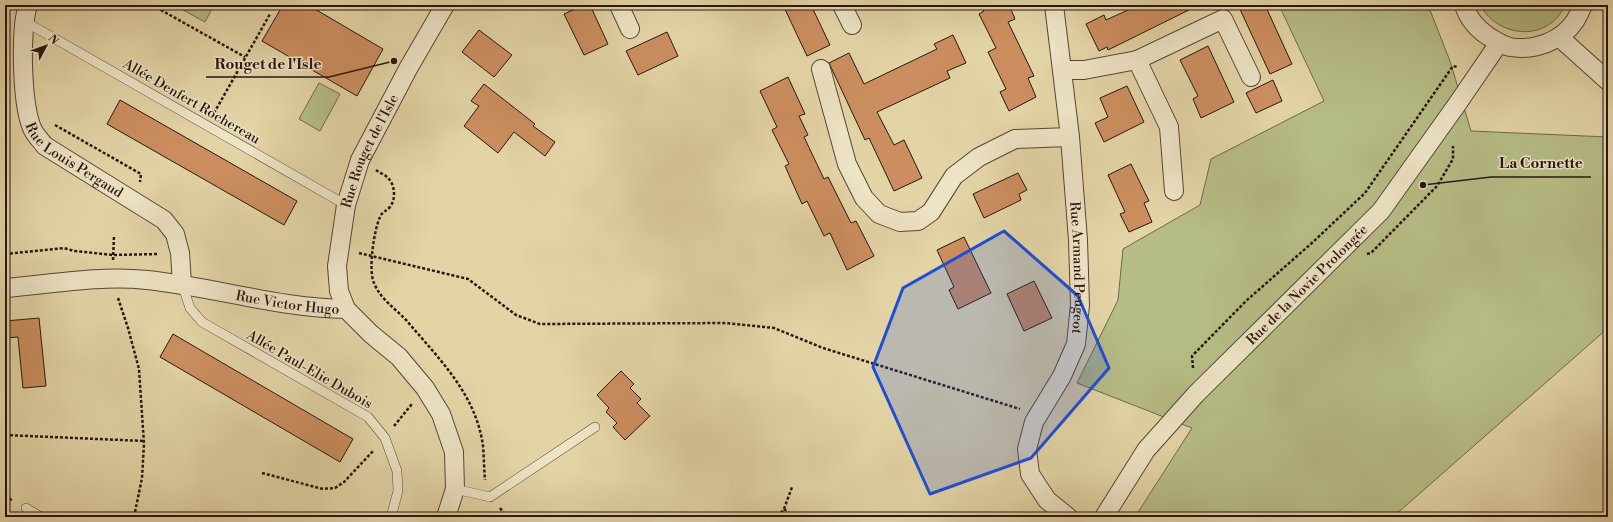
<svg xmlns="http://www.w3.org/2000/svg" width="1613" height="522" font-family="'Libre Bodoni',serif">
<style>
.green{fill:#b6bc85;stroke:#6f694a}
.building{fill:#cc8e5f;stroke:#28160f}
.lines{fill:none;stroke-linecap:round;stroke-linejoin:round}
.lane-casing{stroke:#574635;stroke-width:10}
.street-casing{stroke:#574635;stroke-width:20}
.path{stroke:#28160f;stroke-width:2.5;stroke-dasharray:3 2;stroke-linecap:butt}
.lane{stroke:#ede3c5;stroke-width:9}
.street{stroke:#ede3c5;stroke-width:18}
.marked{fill:#1d4ed8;fill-opacity:0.2;stroke:#1d4ed8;stroke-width:3;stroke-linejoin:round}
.labels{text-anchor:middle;stroke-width:3;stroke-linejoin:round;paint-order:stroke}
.street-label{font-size:14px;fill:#28160f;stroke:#ede3c5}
.leader{fill:none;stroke:#28160f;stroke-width:1.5}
.callout-dot{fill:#28160f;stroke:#ede3c5;stroke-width:1.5}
.callout-label{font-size:15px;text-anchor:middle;font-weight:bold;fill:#28160f;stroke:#ede3c5;stroke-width:3;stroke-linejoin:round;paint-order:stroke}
</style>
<rect width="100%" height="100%" fill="#e3d4a6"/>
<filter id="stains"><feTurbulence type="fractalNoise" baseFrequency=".005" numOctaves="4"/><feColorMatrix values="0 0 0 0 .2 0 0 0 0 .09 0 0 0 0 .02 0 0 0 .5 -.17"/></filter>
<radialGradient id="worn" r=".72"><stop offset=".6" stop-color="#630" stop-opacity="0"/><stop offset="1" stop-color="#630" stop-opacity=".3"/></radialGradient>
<g class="green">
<polygon points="174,5 214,5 205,22"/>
<polygon points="1279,5 1428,5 1450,61 1471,131 1608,137 1608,328 1393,517 1135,517 1192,428 1077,383 1118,300 1123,249 1200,205 1211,159 1324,101"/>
<path d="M 1480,5 L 1565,5 C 1549,42 1499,39 1480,5 Z"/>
<polygon points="319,83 340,94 320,131 299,119"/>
</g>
<g class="building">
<polygon points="283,5 308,5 383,49 357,96 262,41"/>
<polygon points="584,5 590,5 608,44 584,55 564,14"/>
<polygon points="783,5 811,5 830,45 807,56"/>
<polygon points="981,5 1009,5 1015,19 1008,22 1034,76 1028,78 1036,97 1009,111 1000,92 1006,89 988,52 996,48 979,14 984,11"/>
<polygon points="1139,5 1199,5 1108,50 1107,47 1099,51 1086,24 1104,15 1106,20"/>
<polygon points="1238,5 1265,5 1292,64 1270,74"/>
<polygon points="479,30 512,55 494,77 462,52"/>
<polygon points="667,32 678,56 638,75 626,51"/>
<polygon points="953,35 966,63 947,71 950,78 877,112 894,145 904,140 922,178 894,191 869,138 865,140 829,63 849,53 864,84 937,49 934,44"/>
<polygon points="1208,46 1234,102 1201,118 1193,99 1198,96 1180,60"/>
<polygon points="788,77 805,114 799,116 808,135 804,137 824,179 828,177 851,223 856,221 874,256 847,270 830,233 824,236 807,201 802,204 785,166 789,164 772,130 777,127 760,91"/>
<polygon points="1273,80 1282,101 1256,113 1246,93"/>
<polygon points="484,84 535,124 533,126 555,142 545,156 514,132 498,153 464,126 479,106 471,101"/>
<polygon points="1127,86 1144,122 1104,142 1095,123 1108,117 1100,98"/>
<polygon points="120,100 297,201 284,225 107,124"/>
<polygon points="1131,164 1149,201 1144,203 1152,222 1129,232 1120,214 1125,212 1108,175"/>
<polygon points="1018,173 1027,190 1019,194 1021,200 984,218 973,194"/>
<polygon points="964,237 991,293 958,309 949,290 954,287 937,250"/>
<polygon points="1034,281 1052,318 1024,331 1007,294"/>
<polygon points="39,318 46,386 23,388 18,337 5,338 5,321"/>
<polygon points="173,334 353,439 340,462 160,357"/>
<polygon points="621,371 634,384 630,388 641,399 637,403 650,416 625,440 613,427 617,423 606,412 609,408 597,395"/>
</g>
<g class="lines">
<defs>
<g id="lane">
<polyline points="24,21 346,205"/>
<polyline points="182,284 190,308 202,322 368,417 385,438 397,471 398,491 391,517"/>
<polyline points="455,489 490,497 595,427"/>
<polyline points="26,508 41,517"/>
</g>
<g id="street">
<path id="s1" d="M 28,5 C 20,28 21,111 34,132 C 37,137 42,142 45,146 L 164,220 L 175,234 L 180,253 L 182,284"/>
<polyline points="619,5 630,29"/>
<polyline points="842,5 852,25"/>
<path id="s2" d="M 1054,5 L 1070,137 L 1078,240 L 1080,305 L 1076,344 L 1062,376 L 1034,422 L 1027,449 L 1030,474 L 1047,500 L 1068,517"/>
<path d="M 1464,5 C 1468,18 1476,28 1488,36 C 1495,40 1501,45 1510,47 C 1533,51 1561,42 1575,21 C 1578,16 1581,10 1583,5"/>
<polyline points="1559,37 1608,81"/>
<polyline points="1137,60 1169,127 1174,191"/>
<polyline points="821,69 847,164 864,198 879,214 900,222 918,221 931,212 954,176 979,157 1015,139 1070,137"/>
<polyline points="1062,70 1084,70 1137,60 1223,19 1251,77"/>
<path id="s3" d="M 5,288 C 52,284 100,275 147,280 C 214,287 279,308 346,309 L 371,334 L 399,357 L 425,388 L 441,414 L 454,452 L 455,489 L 446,517"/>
<path id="s4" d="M 346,309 L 339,291 L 337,266 L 346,205 L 360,160 L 409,67 L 445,5"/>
<path id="s5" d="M 1104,517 L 1146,450 L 1196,394 L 1381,211 L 1458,103 L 1499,43"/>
</g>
</defs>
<use href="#lane" class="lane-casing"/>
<use href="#street" class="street-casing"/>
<g class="path">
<polyline points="152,5 245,57"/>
<polyline points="214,113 270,14"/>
<polyline points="55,125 141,174 140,182"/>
<path d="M 376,170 C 380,173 386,175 389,179 C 395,186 396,199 390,207 C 386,211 382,212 380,217 C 374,230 368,270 374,283 C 381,300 395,308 407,321 C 439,359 476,394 483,446 C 484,457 484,469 485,480"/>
<polyline points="359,253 468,279 516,315 540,324 726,323 774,328 823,348 1020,409"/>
<polyline points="5,254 64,248 74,251 113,255 159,254"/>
<polyline points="1367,254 1371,253 1437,186 1453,159 1453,146"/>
<polyline points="113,260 114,236"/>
<polyline points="118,298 128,328 139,369 144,444 142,478 134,517"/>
<polyline points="1193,368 1192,356 1246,301 1313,242 1365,193 1453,66 1458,67"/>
<polyline points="394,426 412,404"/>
<polyline points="5,435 144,441"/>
<polyline points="262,473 323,489 335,488 344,482 374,450"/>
<polyline points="5,496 13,501"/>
<polyline points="500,508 507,517"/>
<polyline points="784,509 794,517"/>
<polyline points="778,517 784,509 792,487"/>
</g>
<use href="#lane" class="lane"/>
<use href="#street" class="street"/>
</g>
<path class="marked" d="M 1004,231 L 1078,296 L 1109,368 L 1031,458 L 930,494 L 873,367 L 903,288 Z"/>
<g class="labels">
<g class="street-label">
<text transform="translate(192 101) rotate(30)" y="5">Allée Denfert Rochereau</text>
<text dy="5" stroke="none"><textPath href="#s4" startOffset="165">Rue Rouget de l'Isle</textPath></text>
<text dy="5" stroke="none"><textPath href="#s1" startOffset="178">Rue Louis Pergaud</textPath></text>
<text dy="5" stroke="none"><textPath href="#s2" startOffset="264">Rue Armand Peugeot</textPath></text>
<text dy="5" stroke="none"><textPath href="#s5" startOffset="310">Rue de la Novie Prolongée</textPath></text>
<text dy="5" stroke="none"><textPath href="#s3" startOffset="285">Rue Victor Hugo</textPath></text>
<text transform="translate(310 369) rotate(30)" y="5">Allée Paul-Elie Dubois</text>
</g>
</g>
<path class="leader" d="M394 61L329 77H206M1423 185L1491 177H1591"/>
<g class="callout-dot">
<circle cx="394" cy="61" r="4"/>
<circle cx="1423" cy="185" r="4"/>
</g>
<g class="callout-label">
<text x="268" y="69">Rouget de l'Isle</text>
<text x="1541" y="168">La Cornette</text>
</g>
<rect width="1613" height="522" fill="none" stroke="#e3d4a6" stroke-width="20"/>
<rect x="6" y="6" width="1601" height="510" fill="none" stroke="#28160f" stroke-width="2"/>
<rect x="10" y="10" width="1593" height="502" fill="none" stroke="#28160f"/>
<g transform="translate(46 46) rotate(49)" stroke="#ede3c5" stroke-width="3" paint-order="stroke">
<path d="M0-3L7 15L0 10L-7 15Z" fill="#28160f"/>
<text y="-6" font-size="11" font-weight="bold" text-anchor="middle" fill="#28160f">N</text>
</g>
<rect width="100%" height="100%" filter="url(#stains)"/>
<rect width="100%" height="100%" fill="url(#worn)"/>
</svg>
